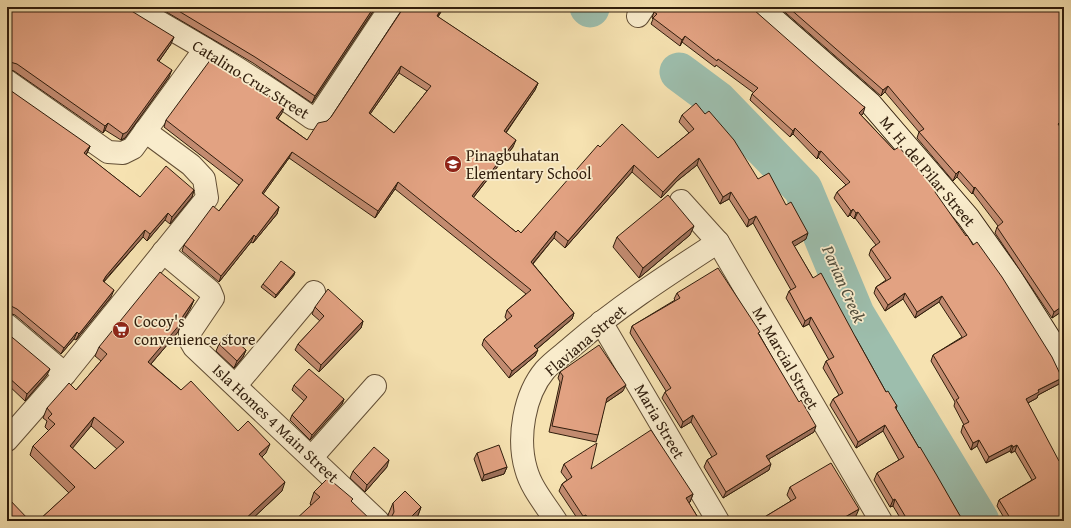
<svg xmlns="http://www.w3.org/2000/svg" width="1071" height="528" font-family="'Gentium Book Plus',serif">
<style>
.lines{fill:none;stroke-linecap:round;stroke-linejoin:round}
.river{stroke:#9dbead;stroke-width:39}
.street-casing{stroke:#624e35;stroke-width:24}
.secondary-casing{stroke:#301d0c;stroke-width:24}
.street{stroke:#f9eccc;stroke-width:22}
.secondary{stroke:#f9eccc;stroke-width:22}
.wall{fill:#c28b70;stroke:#301d0c;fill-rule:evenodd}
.shaded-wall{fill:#9e715b;stroke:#301d0c}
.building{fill:#e2a282;stroke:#301d0c;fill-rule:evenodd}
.labels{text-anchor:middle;stroke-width:3.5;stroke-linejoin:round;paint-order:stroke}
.street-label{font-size:16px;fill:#301d0c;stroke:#f9eccc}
.poi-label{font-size:16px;fill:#301d0c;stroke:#f9eccc;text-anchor:start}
.water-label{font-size:17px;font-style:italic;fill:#514d3c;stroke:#f9eccc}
</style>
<rect width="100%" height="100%" fill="#f6e2b1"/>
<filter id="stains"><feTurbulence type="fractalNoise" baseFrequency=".005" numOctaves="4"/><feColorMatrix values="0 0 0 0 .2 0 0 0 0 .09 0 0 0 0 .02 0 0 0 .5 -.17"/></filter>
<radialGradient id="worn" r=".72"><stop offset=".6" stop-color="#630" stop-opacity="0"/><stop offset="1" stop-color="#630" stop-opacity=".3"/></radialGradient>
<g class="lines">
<g class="river">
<polyline points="589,7 590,8"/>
<polyline points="679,72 718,101 803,189 855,314 980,521"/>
</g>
<defs>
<g id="street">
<path d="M 133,7 C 194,42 255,77 312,118 L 318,117 L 391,7"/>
<polyline points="638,16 644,7"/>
<polyline points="7,81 108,152 123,153 133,148 205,49"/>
<polyline points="681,201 718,242 881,521"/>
<polyline points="163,252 210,291 213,298 190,332 190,340 194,347 378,521"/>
<polyline points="601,322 718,521"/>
<polyline points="7,325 65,374"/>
<polyline points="236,385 314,292"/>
<polyline points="7,440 65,374 207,198 204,179 191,165 145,131"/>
<polyline points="312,457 375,386"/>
<path d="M 556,521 C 545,504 531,488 526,469 C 517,438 524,395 545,370 C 553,361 565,353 575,344 C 619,306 669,274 718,242"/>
</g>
<polyline id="secondary" points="760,7 870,103 968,217 1010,276 1064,361"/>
</defs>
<use href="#street" class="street-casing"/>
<use href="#secondary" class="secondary-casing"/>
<use href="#street" class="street"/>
<use href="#secondary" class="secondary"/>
</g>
<g class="wall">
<polygon points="7,7 171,44 159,61 169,77 125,138 121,140 105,130 103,133 14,71 8,69"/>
<polygon points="158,7 376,7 312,103 253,63"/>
<path d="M 403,7 L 444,7 L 438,17 L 538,83 L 535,90 L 506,133 L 513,147 L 473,198 L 516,232 L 521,233 L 600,147 L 658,158 L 689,133 L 679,122 L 682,115 L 758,179 L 806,239 L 794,246 L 813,278 L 856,338 L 886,392 L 897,406 L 896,409 L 919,448 L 963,521 L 902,521 L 893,506 L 890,507 L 874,480 L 877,473 L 899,460 L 883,431 L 856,448 L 830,405 L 833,399 L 839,395 L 823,368 L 826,361 L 829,360 L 809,324 L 803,327 L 786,298 L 789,291 L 791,290 L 753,223 L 747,227 L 729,199 L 720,204 L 697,165 L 677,181 L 661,198 L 632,172 L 565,248 L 554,238 L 533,264 L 574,313 L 572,319 L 537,349 L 535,356 L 509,378 L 482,345 L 484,339 L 507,320 L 505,317 L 507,310 L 526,294 L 395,189 L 375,218 L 289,158 L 263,194 L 279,207 L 277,214 L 253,243 L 251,242 L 219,282 L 182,251 L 184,245 L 219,211 L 239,185 L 164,127 L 166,120 L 282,113 L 278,119 L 307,140 L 331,117 L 403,8 ZM 399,73 L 427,91 L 394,133 L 370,114 Z"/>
<polygon points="779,7 1064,7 1059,126 1064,132 1064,310 1052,318 995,233 997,227 998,226 973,193 972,194 957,177 953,181 917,138 919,132 885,92 881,96"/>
<polygon points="754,10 863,114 861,115 894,150 936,190 935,193 1059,384 1038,395 1037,398 1028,403 1064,521 1006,521 997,506 999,500 1032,480 1015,451 1011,453 1010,451 986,463 977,446 971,450 961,432 963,425 964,425 954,406 955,402 931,361 933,355 962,337 939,302 915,318 903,299 885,311 874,293 876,287 886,280 869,255 871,249 876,245 855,218 854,219 850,215 848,217 834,198 837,192 846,185 818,157 817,159 793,134 790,137 750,100 752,94 754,93 716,65 715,67 682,42 680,46 651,24 653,19 652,18 654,12"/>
<polygon points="90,146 87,153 86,155 140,197 194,190 192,197 170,224 165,220 147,241 143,237 104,282 111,297 76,340 74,339 61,354 15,315 9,313 7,313"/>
<polygon points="690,235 639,278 613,247 617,237"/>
<polygon points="294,275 275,298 261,287 263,284"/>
<polygon points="677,293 759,334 814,432 769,459 769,470 723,498 704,467 707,460 712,457 691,422 681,428 662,398 665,392 666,391 630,333 632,326 675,300 674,299"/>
<path d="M 194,300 L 190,309 L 181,324 L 178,332 L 151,364 L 181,390 L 238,431 L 266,453 L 262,457 L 282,491 L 250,521 L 38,521 L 69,493 L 30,455 L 33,446 L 49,431 L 45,427 L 47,421 L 43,418 L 47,408 L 76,390 L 101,361 L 95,356 L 99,347 ZM 91,426 L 117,449 L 95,469 L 72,448 Z"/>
<polygon points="315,307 363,321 361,328 319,372 295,350 298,344 320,321 312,314"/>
<polygon points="7,333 47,375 25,401 7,384"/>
<polygon points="219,344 246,350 243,357 234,368 216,351"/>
<polygon points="560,372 623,391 605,403 598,435 596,442 549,432 560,382 558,378"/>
<polygon points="294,385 344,399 342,404 310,440 290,420 292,415 304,401 292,390"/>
<polygon points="477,453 507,467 504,474 482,481 474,459"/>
<polygon points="564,464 591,469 693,494 690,502 689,503 700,521 579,521 559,491 562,484 567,480 561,472"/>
<polygon points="387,467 365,492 350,478 353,471"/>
<polygon points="790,487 856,516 848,521 758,521 791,501 787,495"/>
<polygon points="314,492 352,502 311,505 310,504"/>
<polygon points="393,503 421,507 417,518 414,521 386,521 389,519 388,515"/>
</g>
<g class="shaded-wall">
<polygon points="374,7 376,7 312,103 315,96"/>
<polygon points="442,7 444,7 434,22 437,16"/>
<polygon points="685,36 680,46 682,40"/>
<polygon points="174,37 171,44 155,67 157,60"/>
<polygon points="7,62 10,62 8,69 7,69"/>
<polygon points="401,66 399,73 366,120 369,113"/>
<polygon points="172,70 169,77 125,138 121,140 123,134"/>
<polygon points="538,83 535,90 502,138 504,131"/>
<polygon points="888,86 885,92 881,96 883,90"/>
<polygon points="285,106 282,113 274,124 276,118"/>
<polygon points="865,107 863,114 856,119 859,113"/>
<polygon points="1064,118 1064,122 1055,130 1058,124"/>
<polygon points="108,123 105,130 103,133 105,126"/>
<polygon points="795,128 793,134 790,137 793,131"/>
<polygon points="516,140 513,147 469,203 472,196"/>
<polygon points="90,146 87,153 82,160 84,153"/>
<polygon points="821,151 817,159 819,152"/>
<polygon points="292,152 289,158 259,200 262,193"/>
<polygon points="699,158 697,165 677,181 661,198 663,192 680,174"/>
<polygon points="634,165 632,172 565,248 568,241"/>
<polygon points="959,171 957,177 953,181 956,174"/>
<polygon points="398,182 395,189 375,218 378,211"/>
<polygon points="975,187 973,193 972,194 974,188"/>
<polygon points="194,190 192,197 170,224 172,217"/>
<polygon points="731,192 729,199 720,204 723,197"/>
<polygon points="279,207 277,214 253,243 256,237"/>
<polygon points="853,209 850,215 848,217 851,211"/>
<polygon points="858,212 855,218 854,219 856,213"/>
<polygon points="168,213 165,220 147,241 150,234"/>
<polygon points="756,216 753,223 747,227 749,220"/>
<polygon points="694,226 690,235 639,278 643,268"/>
<polygon points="145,230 143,237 103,282 103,281 106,276"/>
<polygon points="556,231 554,238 529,268 531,262"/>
<polygon points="808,233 806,239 790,249 792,242"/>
<polygon points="254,235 251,242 219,282 221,276"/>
<polygon points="295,272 294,275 275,298 276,295"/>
<polygon points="114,290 111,297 76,340 79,334"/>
<polygon points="905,293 903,299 885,311 888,305"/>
<polygon points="942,296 939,302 915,318 917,312"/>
<polygon points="194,300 190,309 181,324 178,332 145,371 148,362 183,316"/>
<polygon points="1064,305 1064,310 1052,318 1054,312"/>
<polygon points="11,306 9,313 7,313 7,307"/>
<polygon points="574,313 572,319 532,353 534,346"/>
<polygon points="811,317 809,324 803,327 805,321"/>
<polygon points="363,321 361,328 319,372 321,365"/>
<polygon points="77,332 74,339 61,354 64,348"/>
<polygon points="246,350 243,357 234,368 237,361"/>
<polygon points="538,350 535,356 509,378 512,371"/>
<polygon points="50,369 47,375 25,401 27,394"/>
<polygon points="1062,378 1059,384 1038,395 1037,398 1024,405 1026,399 1038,390"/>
<polygon points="626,385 623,391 604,404 607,398"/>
<polygon points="344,399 342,404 310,440 312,435"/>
<polygon points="693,415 691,422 681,428 683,422"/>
<polygon points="94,417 91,426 67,455 70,446"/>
<polygon points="885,425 883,431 856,448 858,442"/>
<polygon points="816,426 814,432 764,462 766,456"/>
<polygon points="979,440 977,446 971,450 973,443"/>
<polygon points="270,444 266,453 256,463 259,454"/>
<polygon points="1012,445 1010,451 986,463 989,457"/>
<polygon points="1017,445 1015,451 1011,453 1013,447"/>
<polygon points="389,460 387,467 365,492 367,485"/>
<polygon points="771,464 769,470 723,498 726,492"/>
<polygon points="507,467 504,474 482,481 484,475"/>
<polygon points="285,482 282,491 250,521 243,521"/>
<polygon points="693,494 690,502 683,506 686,498"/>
<polygon points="895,499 893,506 890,507 893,500"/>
<polygon points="421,507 417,518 414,521 407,521"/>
<polygon points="859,509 856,516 848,521 838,521"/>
<polygon points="586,515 584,521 582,521 583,516"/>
</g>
<g class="building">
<polygon points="7,7 125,7 174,37 157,60 172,70 127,132 123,134 108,123 105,126 17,64 10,62 7,62"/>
<polygon points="172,7 374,7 315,96 255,57"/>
<path d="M 404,7 L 442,7 L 437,16 L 538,83 L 504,131 L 516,140 L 472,196 L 516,232 L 518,230 L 521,233 L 598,145 L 600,147 L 622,124 L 658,158 L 694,129 L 682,115 L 696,103 L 705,114 L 709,111 L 734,140 L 758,179 L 769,173 L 786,205 L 791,202 L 808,233 L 792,242 L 813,278 L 821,273 L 856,338 L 886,392 L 888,391 L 897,406 L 895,407 L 919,448 L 920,447 L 936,474 L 963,521 L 908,521 L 895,499 L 893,500 L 877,473 L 904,457 L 885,425 L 858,442 L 833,399 L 843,393 L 826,361 L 834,357 L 811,317 L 805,321 L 789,291 L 796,287 L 756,216 L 749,220 L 731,192 L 723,197 L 699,158 L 680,174 L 663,192 L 634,165 L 568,241 L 556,231 L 531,262 L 574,313 L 534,346 L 538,350 L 512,371 L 484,339 L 512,316 L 507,310 L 531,290 L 398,182 L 378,211 L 292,152 L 262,193 L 279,207 L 256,237 L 254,235 L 221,276 L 184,245 L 213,206 L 219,211 L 243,180 L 166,120 L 211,59 L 285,106 L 276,118 L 307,140 L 318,123 L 327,121 L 331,117 ZM 401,66 L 431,86 L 394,133 L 369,113 Z"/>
<polygon points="656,7 752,7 754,10 863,106 865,107 859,113 894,150 899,147 936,190 935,192 966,236 967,235 973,245 977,242 1002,277 1052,357 1062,378 1038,390 1039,392 1026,399 1059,461 1064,459 1064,521 1012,521 999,500 1036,478 1017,445 1013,447 1012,445 989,457 979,440 973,443 963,425 969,422 956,400 959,398 933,355 967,335 942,296 917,312 905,293 888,305 876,287 891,278 871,249 880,242 858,212 856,213 853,209 851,211 837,192 850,182 821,151 819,152 795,128 793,131 752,94 758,88 718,59 717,61 685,36 682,40 653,18 657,14 654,12"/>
<polygon points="788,7 1064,7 1064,118 1058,124 1064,132 1064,305 1054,312 997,227 1003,222 975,187 974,188 959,171 956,174 919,132 924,129 888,86 883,90"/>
<polygon points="7,88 90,146 84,153 140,197 166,166 194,190 172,217 168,213 150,234 145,230 106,276 103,281 114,290 79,334 77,332 64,348 17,309 11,306 7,307"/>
<polygon points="668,195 694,226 643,268 617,237"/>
<polygon points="281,261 295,272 276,295 263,284"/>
<polygon points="718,268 760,332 758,333 799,402 801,400 816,426 766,456 771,464 726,492 707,460 717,454 693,415 683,422 665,392 671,388 632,326 680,298 677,293"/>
<path d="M 160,272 L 194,300 L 183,316 L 181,323 L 148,362 L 181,390 L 191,381 L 238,431 L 248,421 L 270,444 L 259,454 L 285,482 L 243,521 L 38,521 L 75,487 L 33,446 L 55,424 L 48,418 L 52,414 L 47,408 L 69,383 L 76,390 L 107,354 L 99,347 ZM 94,417 L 124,442 L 95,469 L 70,446 Z"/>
<polygon points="328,289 363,321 321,365 298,344 324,316 315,307"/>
<polygon points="7,333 50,369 27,394 8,377 7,378"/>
<polygon points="228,334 246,350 237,361 219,344"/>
<polygon points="599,345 626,385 607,398 598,435 552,426 563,376 560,372"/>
<polygon points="309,369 344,399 312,435 292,415 307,397 294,385"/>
<polygon points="651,430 693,494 686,498 700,521 590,521 586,515 583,516 562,484 572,477 564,464 597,443 591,469"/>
<polygon points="499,445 507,467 484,475 477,453"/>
<polygon points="374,447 389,460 367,485 353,471"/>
<polygon points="831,463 859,509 838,521 758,521 796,498 790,487"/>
<polygon points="328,478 353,499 351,501 372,521 294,521 320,497 314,492"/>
<polygon points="405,491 421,507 407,521 386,521 391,518 394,512 393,503"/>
<polygon points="7,497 30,521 7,521"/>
</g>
<defs>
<symbol id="school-disc" viewBox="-11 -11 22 22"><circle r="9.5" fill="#8f2418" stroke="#f9eccc"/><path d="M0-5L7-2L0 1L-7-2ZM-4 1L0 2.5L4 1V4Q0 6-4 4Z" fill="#fff"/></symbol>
<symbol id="supermarket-disc" viewBox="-11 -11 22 22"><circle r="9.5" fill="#8f2418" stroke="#f9eccc"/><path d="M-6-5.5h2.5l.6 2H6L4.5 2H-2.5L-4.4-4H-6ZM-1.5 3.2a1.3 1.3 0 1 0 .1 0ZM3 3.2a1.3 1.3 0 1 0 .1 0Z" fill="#fff"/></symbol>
</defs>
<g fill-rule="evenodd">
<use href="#school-disc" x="443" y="154" width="20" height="20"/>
<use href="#supermarket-disc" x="111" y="320" width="20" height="20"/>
</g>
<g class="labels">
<g class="street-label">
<text transform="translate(251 79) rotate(32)" y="6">Catalino Cruz Street</text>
<text transform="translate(928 171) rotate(50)" y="6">M. H. del Pilar Street</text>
<text transform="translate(585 340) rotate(-40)" y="6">Flaviana Street</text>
<text transform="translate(786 358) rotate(60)" y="6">M. Marcial Street</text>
<text transform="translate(660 421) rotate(60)" y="6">Maria Street</text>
<text transform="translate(276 423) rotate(43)" y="6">Isla Homes 4 Main Street</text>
</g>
<g class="poi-label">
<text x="466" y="161">Pinagbuhatan<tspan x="466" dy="18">Elementary School</tspan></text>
<text x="134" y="327">Cocoy's<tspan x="134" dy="18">convenience store</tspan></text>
</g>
<g class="water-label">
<text transform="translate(844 284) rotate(66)" y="6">Parian Creek</text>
</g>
</g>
<rect width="1071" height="528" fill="none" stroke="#f6e2b1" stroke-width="24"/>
<rect x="8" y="8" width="1055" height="512" fill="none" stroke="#301d0c" stroke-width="2"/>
<rect x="12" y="12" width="1047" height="504" fill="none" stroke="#301d0c"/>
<rect width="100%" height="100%" filter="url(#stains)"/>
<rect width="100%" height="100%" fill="url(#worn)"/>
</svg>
